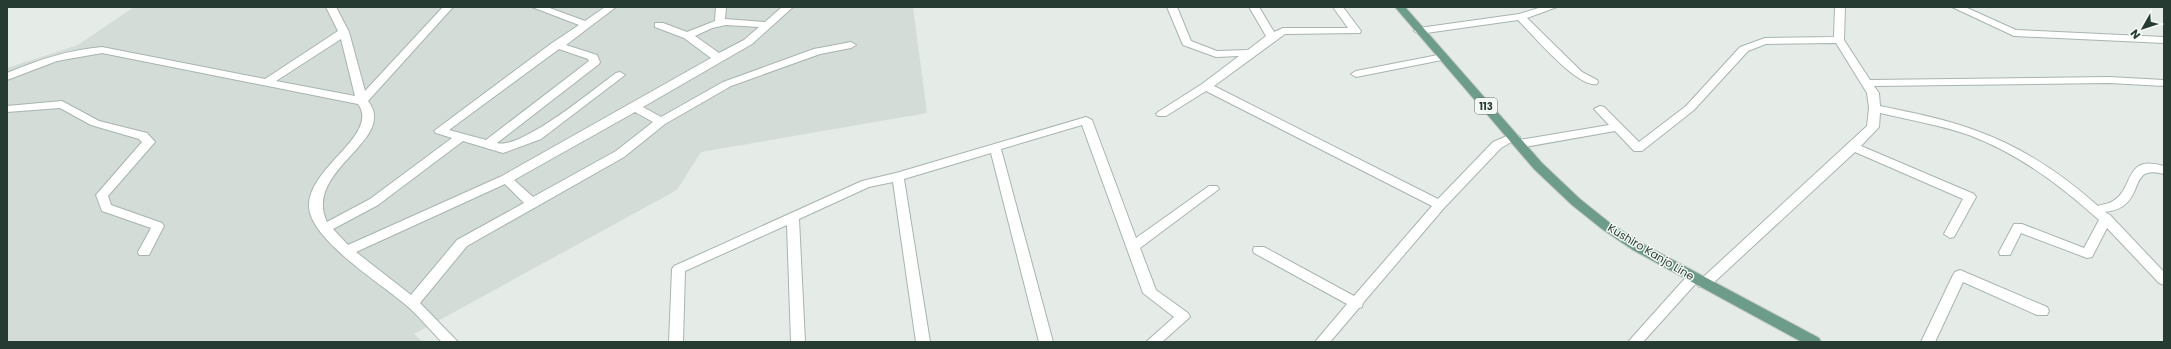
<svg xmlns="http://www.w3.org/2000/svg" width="2171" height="349" font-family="Poppins,sans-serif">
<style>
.built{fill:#d3dcd6}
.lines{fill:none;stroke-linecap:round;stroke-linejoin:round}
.minor-casing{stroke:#a8b4ae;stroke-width:2}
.major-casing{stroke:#c2c8c6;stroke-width:2}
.minor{fill:#fff;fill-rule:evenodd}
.major{fill:#6e9c8a;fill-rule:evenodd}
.labels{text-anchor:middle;stroke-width:3;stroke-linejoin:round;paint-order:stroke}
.shield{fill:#f5f9f6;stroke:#64756e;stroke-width:1}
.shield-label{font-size:10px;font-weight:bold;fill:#263c33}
.street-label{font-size:11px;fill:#263c33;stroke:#f5f9f6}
</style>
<rect width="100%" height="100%" fill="#e5ece8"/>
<polygon class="built" points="134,7 913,7 927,113 701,152 677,190 414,334 423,342 7,342 7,68 78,45"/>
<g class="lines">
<defs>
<g id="minor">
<path d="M 326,7 L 336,7 L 349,32 L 365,91 L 443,7 L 453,7 L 368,101 C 399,140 302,170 327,222 L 370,199 L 452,138 L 436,133 L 434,131 L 552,43 L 579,25 L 532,7 L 547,7 L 585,21 L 605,7 L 616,7 L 566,45 L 597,55 L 600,62 L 599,64 L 497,143 C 521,150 594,89 616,73 L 620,72 L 625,75 L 541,139 L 503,153 L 463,141 L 378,205 L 333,229 L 348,245 L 502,176 L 711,58 L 684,38 L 655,27 L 655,23 L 663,23 L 687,32 L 715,21 L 716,7 L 726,7 L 725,19 L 765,22 L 782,7 L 793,7 L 752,44 L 643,107 L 661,117 L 723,82 L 814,49 L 851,42 L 856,45 L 851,48 L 820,54 L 731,86 L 665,124 L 624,157 L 467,246 L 420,303 L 458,342 L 442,342 C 430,330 419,316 406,305 C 380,283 319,245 310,213 C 299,171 382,136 358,104 L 102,53 L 57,61 L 7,80 L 7,73 C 38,60 68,50 102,47 L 265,79 L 338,31 ZM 726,25 L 759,27 L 744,40 L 719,53 L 695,36 L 712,28 ZM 341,39 L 355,96 L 276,81 ZM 559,49 L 588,59 L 589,61 L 486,140 L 449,130 ZM 635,112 L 653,122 L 616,151 L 533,197 L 514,180 ZM 505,184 L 524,203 L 457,240 L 411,295 L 356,252 Z"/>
<polygon points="1167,7 1177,7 1191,41 1217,51 1248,50 1266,36 1249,7 1259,7 1274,32 1283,28 1348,28 1333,7 1343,7 1361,31 1360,33 1285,34 1214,86 1438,199 1493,142 1514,133 1520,137 1501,148 1444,208 1363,303 1362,307 1359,308 1330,342 1315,342 1347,304 1254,253 1253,250 1254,247 1264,247 1354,296 1432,206 1206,91 1166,116 1158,116 1156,114 1158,112 1202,84 1239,56 1216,57 1183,45"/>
<path d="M 1542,7 L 1557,7 L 1527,18 L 1582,72 L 1597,80 L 1598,82 L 1597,84 C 1578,89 1532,34 1518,20 L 1419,34 L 1414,31 L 1419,28 L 1519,14 Z"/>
<path d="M 1835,7 L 1845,7 L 1844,40 L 1870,80 L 2109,77 L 2164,80 L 2164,86 L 2109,83 L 1874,86 L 1879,93 L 1880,106 C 1913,113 1946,119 1977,131 C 2022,147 2062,174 2098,206 C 2103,204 2109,204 2113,201 C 2135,188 2123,154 2164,166 L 2164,174 C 2131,165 2143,192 2123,206 C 2118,210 2111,211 2105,212 L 2110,215 L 2164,272 L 2164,285 L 2159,283 L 2107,228 L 2092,257 L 2087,258 L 2021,233 L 2010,255 L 2000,255 L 1999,252 L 2014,224 L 2022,224 L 2084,248 L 2099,220 C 2060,185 2019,154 1969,135 C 1940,125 1910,120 1880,113 L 1879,127 L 1861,146 L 1974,194 L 1976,197 L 1954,237 L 1950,238 L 1944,234 L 1963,199 L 1855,152 L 1709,287 L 1699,287 L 1697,284 L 1699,281 L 1867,126 L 1869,108 L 1867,93 L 1836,43 L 1766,44 L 1748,51 L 1694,110 L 1642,151 L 1634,151 L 1615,131 L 1519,148 L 1513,144 L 1519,140 L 1609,125 L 1594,109 L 1600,106 L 1604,107 L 1639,142 L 1686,106 L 1740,47 L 1765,38 L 1834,37 Z"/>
<polygon points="1952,7 1965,7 2016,30 2164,37 2164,43 2014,36"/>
<polygon points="1443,54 1448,57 1447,59 1356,77 1351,74 1356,71"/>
<polygon points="62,101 99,121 147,133 155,142 108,196 111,205 162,223 164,226 149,255 139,255 138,252 151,228 102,211 96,195 142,142 139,139 91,125 60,108 7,112 7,106"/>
<polygon points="1086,117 1092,120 1136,238 1209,186 1217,186 1219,189 1140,248 1156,290 1188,313 1190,317 1162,342 1146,342 1174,317 1143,293 1082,125 1001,149 1053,342 1039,342 991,153 904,179 930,342 916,342 893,182 869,187 799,219 805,342 791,342 787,225 685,271 683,342 669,342 672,269 674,266 862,181 896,173"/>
<polygon points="1960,270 2047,307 2049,311 2047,315 2037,315 1963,282 1935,342 1921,342 1953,275 1955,272"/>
<polygon points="1693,273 1698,275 1700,278 1698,281 1643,342 1628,342 1688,275"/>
</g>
<polygon id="major" points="1395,7 1405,7 1542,163 1580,199 1610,223 1643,244 1819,338 1821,342 1802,342 1633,250 1602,229 1572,205 1534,169"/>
</defs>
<use href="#minor" class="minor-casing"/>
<use href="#major" class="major-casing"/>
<use href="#minor" class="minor"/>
<use href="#major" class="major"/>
</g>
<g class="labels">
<rect class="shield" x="1475" y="98" width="22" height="16" rx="3"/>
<g class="shield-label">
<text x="1486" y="110">113</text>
</g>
<g class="street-label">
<text transform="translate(1651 252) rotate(31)" y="4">Kushiro Kanjo Line</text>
</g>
</g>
<rect width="2171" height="349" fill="none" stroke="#263c33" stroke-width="16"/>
<g transform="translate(2143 28) rotate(231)" stroke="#f5f9f6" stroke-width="3" paint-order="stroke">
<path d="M0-3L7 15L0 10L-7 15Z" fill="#263c33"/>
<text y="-6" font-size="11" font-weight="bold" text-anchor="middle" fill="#263c33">N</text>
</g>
</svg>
